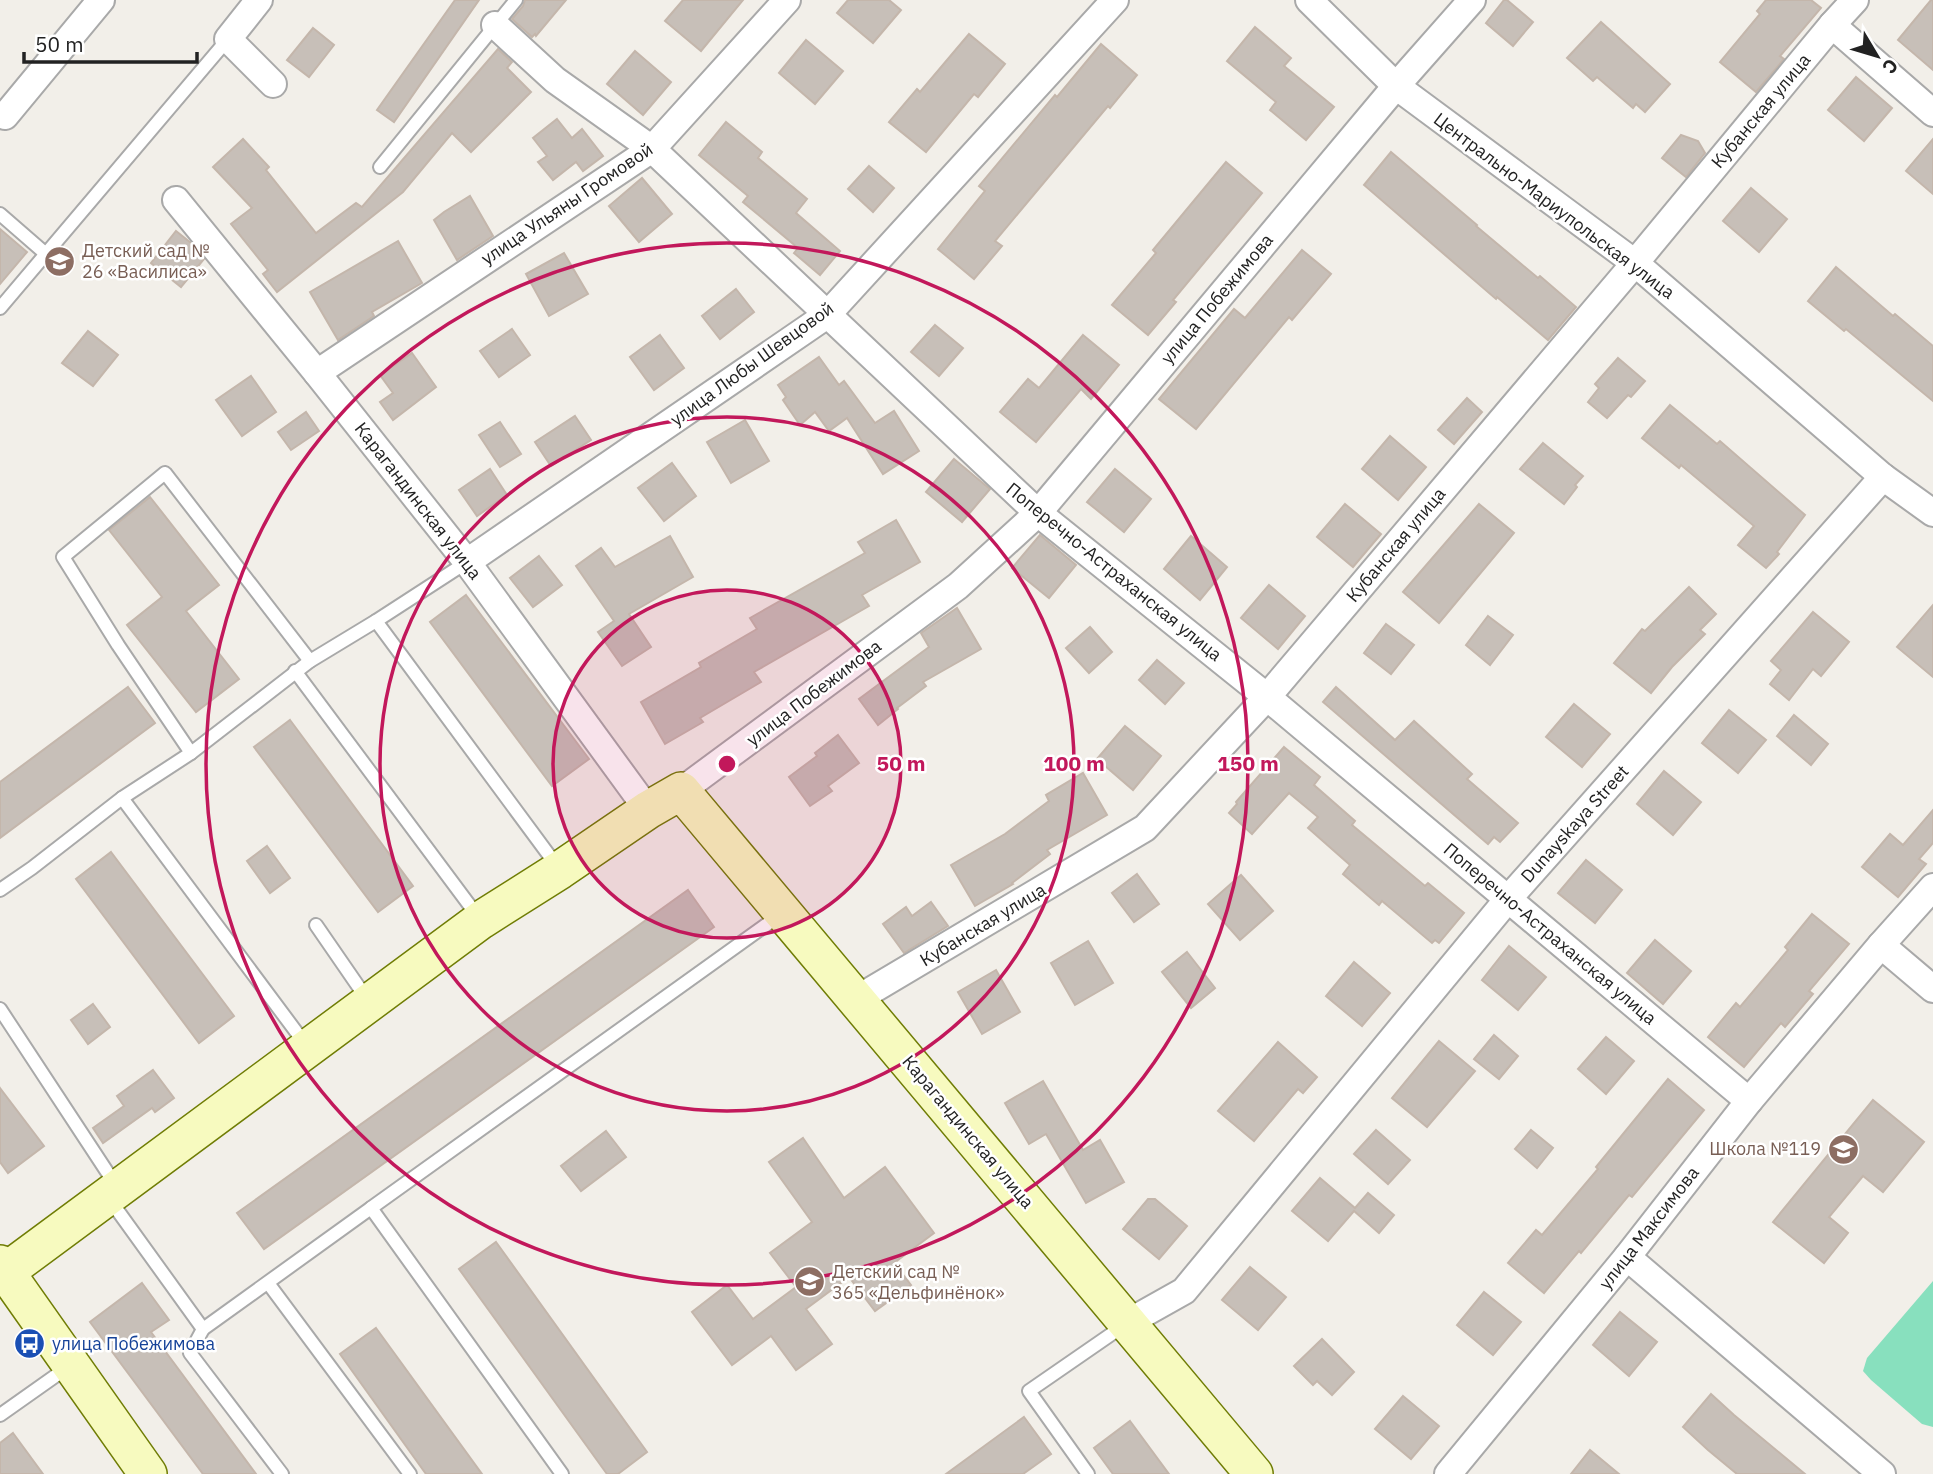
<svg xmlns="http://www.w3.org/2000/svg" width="1933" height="1474" font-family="'IBM Plex Sans',sans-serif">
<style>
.pitch{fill:#88e0be}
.building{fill:#c7bfb8;stroke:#c4b6ab;stroke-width:2}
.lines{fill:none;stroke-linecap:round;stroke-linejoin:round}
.lane-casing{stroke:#a9a9a9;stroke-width:16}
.street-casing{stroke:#a9a9a9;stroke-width:30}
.secondary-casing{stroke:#707d05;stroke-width:40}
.lane{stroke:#fff;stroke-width:12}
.street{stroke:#fff;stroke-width:26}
.secondary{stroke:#f7fabf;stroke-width:37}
.ring{fill:none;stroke:#c2185b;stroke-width:3.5}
.labels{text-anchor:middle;stroke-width:5;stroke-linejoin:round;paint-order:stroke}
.street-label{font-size:18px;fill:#222;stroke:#fff}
.education-label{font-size:18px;fill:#785e54;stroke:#fff;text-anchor:start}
.transit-label{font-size:18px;fill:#164399;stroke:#fff;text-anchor:start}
.centre{fill:#c2185b;stroke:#fff;stroke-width:3.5}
.ring-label{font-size:21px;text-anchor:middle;font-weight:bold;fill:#c2185b;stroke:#fff;stroke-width:5;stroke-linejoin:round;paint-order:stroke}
</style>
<rect width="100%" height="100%" fill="#f2efe9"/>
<polygon class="pitch" points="1933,1281 1933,1427 1922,1424 1871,1380 1863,1371 1867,1358"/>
<g class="building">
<polygon points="455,0 479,0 394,122 377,110"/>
<polygon points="525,0 566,0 536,36 535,34 532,37 512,19 523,6"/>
<polygon points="683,0 743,0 701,51 665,21"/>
<polygon points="848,0 889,0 901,10 873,43 837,13"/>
<polygon points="1504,0 1507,0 1533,22 1513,46 1486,23"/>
<polygon points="1766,0 1811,0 1821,8 1780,56 1784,59 1756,92 1720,62 1760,14 1757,11"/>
<polygon points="1931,0 1933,0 1933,70 1898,40"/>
<polygon points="1601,22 1670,84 1645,112 1636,104 1633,108 1597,77 1593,81 1567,58"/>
<polygon points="1255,27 1291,58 1284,66 1334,107 1306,140 1270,110 1276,102 1227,61"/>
<polygon points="313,28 334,45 309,77 287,60"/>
<polygon points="969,34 1005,64 978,97 974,94 926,152 889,122 917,89 920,92"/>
<polygon points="806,40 843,71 815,104 779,73"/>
<polygon points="1101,44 1137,75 1110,108 1108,106 995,241 1002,246 974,279 938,249 985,191 979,186 1055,95 1057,97"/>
<polygon points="498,49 512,62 507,68 531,92 471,152 452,133 403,192 277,292 263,274 268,270 231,224 252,208 213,167 243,139 269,167 266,170 316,233 356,203 362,207"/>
<polygon points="635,51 671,82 643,115 607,84"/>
<polygon points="1856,77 1892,108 1864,141 1828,110"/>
<polygon points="557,119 572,138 582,129 603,156 583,171 576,162 553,180 538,162 547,156 533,138"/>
<polygon points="726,122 762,152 758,158 807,199 796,213 840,251 820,275 794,253 798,248 743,202 748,196 699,155"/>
<polygon points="1681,135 1698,141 1705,153 1686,177 1662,158"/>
<polygon points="1933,139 1933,194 1906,171"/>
<polygon points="1391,152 1477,225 1476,226 1538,278 1540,276 1576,307 1548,340 1497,297 1496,299 1364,185"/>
<polygon points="1226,162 1262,193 1173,300 1176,302 1148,335 1112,305 1156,253 1153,250"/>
<polygon points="869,166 894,188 873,212 848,189"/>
<polygon points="642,178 672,214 639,242 609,206"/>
<polygon points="1751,188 1787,219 1759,252 1723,221"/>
<polygon points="470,196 493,236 457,260 434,220 444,212"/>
<polygon points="0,229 27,252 0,284"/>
<polygon points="176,231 191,243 204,259 181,287 151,263"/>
<polygon points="398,241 422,283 372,312 374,316 338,340 310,292"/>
<polygon points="1302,250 1331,274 1292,320 1289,317 1196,429 1159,399 1234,309 1245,318"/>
<polygon points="564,253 588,294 549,316 526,274"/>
<polygon points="1836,267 1893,316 1895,314 1933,346 1933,401 1846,329 1844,331 1808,301"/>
<polygon points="736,289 754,312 720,339 702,316"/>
<polygon points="935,325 963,348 939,376 911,352"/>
<polygon points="512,329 530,355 499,377 480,351"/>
<polygon points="88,331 118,355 93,386 62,363"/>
<polygon points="660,335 684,368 654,390 630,357"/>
<polygon points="1083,335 1119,365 1091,399 1081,389 1036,442 1000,412 1028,379 1039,388"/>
<polygon points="412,353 436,387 393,420 380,402 393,393 380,375"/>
<polygon points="819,357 839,385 844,381 875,423 894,411 919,451 883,474 847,418 829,431 815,412 800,425 783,400 786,397 778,385"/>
<polygon points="1618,358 1645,381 1631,397 1628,395 1607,418 1588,402 1599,388 1595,384"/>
<polygon points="251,376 276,412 242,436 216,400"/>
<polygon points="1467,398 1482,412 1454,444 1438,430"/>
<polygon points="1670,405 1717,444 1720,441 1805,515 1777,552 1779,554 1766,568 1738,545 1754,526 1681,465 1679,468 1642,438"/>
<polygon points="306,412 319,431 291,450 278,432"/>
<polygon points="575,416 591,440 551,466 535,442"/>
<polygon points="745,420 769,461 731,483 707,442"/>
<polygon points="500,422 521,454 500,467 479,435"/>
<polygon points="1390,436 1426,467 1398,500 1362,469"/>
<polygon points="1543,443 1583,476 1575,485 1577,487 1564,504 1520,469"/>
<polygon points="954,459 990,489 962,522 926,492"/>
<polygon points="672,463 696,496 664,521 638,488"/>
<polygon points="490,469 507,495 477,516 459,490"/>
<polygon points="1115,469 1151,499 1124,532 1087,502"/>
<polygon points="150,497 219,585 186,611 239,679 196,712 127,625 162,597 109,530"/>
<polygon points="1345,504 1381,534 1353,567 1317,537"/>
<polygon points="1479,504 1514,533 1439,623 1403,592"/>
<polygon points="896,520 920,562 862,595 869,606 754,672 761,682 700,718 703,722 665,744 641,702 701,667 699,663 757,629 750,618 865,553 858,542"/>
<polygon points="1040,535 1076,565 1049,598 1012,568"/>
<polygon points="670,536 693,577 629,614 651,647 622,666 598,632 614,621 576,566 601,548 615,567"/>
<polygon points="1191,536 1227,567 1200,600 1164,569"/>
<polygon points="539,556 562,585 533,607 510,578"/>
<polygon points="1269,585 1305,616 1278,649 1241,618"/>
<polygon points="1689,587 1716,614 1700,630 1705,634 1672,667 1651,693 1614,663 1642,629 1645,631"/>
<polygon points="466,595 589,759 552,786 430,622"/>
<polygon points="1933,605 1933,677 1897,647"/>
<polygon points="957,608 981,649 923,682 926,686 897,708 898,709 878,725 859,699 929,647 921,633"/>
<polygon points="1813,612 1849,642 1821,676 1813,669 1789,700 1770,684 1781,670 1771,661"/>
<polygon points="1488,616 1513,635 1490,665 1466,645"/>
<polygon points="1386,624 1414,645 1391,674 1364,653"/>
<polygon points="1090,627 1112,652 1089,673 1066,648"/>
<polygon points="1157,660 1184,683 1165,704 1139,680"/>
<polygon points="128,687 155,723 0,838 0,782"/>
<polygon points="1336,687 1395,740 1414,721 1472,774 1467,779 1518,823 1500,842 1494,837 1488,844 1323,702"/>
<polygon points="1574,704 1610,734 1582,767 1546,737"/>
<polygon points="1729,710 1766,740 1738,773 1702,743"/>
<polygon points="1794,715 1828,744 1811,765 1777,736"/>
<polygon points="290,720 413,886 378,912 254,747"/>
<polygon points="1125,726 1161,756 1133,790 1097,759"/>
<polygon points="838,735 859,763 828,786 832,791 810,806 789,777 817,756 815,753"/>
<polygon points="1284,747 1320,777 1314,785 1355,821 1352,825 1425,886 1428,883 1464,913 1439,943 1435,940 1432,943 1382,901 1379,905 1343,874 1350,865 1308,828 1318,817 1289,793 1252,834 1229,813 1237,804 1236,802"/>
<polygon points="1664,771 1701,802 1673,835 1637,804"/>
<polygon points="1083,773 1107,815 1047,850 1050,854 1012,883 1013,884 975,906 951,865 1005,834 1049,801 1046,795"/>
<polygon points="1933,810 1933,843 1919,859 1926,864 1898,897 1862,867 1890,834 1903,845"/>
<polygon points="267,846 290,878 270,893 247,861"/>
<polygon points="111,852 234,1016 199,1043 76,879"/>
<polygon points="1586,860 1622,890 1595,923 1558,893"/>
<polygon points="1137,874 1159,904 1134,922 1112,893"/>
<polygon points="1241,875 1273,911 1240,940 1208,904"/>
<polygon points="688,890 714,927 264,1249 237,1213"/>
<polygon points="931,902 948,926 904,953 883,924 906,907 912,916"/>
<polygon points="1812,914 1849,944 1809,991 1813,994 1785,1027 1781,1023 1744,1067 1708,1037 1736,1003 1740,1007 1788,950 1785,947"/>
<polygon points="1655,940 1691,971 1663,1004 1627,973"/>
<polygon points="1088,941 1113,983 1075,1005 1051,963"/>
<polygon points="1509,946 1546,977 1518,1010 1482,980"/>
<polygon points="1187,952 1215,988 1191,1008 1162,972"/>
<polygon points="1354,962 1390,993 1362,1026 1326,996"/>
<polygon points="996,970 1020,1012 982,1034 958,992"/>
<polygon points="93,1004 110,1027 88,1044 71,1020"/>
<polygon points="1494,1035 1518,1056 1499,1079 1474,1059"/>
<polygon points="1606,1037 1634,1061 1606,1094 1578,1069"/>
<polygon points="1439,1041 1475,1071 1427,1127 1392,1098"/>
<polygon points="1278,1042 1317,1077 1303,1093 1298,1089 1254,1141 1218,1111"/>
<polygon points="153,1070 174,1098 155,1112 152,1108 103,1143 93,1128 124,1106 117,1096"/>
<polygon points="1668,1079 1704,1110 1632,1197 1629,1195 1581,1253 1579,1251 1544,1293 1508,1263 1536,1230 1542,1235 1598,1169 1596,1167"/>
<polygon points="1043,1081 1083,1150 1100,1140 1124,1182 1086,1203 1046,1134 1029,1144 1005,1103"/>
<polygon points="0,1088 44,1146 8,1173 0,1162"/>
<polygon points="1873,1100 1924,1142 1883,1192 1863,1176 1829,1217 1848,1233 1824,1263 1773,1222"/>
<polygon points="1376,1130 1410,1160 1388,1184 1354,1154"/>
<polygon points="1531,1130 1553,1148 1537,1168 1515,1149"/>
<polygon points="606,1131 626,1157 581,1191 561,1166"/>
<polygon points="803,1138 844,1198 885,1167 934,1233 894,1263 911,1285 875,1311 849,1277 806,1309 832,1344 796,1370 771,1336 732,1365 692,1312 727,1285 753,1319 796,1287 770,1253 812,1222 769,1162"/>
<polygon points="1320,1178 1355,1208 1368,1193 1394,1215 1379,1233 1354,1211 1328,1241 1292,1211"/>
<polygon points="1148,1199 1155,1199 1187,1226 1159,1259 1123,1229"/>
<polygon points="496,1242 647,1452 618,1474 607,1474 459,1269"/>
<polygon points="1250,1267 1286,1297 1258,1330 1222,1300"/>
<polygon points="142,1283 169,1320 151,1332 256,1474 203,1474 90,1322"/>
<polygon points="1484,1292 1521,1322 1493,1355 1457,1325"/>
<polygon points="1620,1312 1657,1342 1629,1376 1593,1345"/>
<polygon points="376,1328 482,1474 426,1474 340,1354"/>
<polygon points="1322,1339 1354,1372 1332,1395 1317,1381 1313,1385 1294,1366"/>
<polygon points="1711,1394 1734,1415 1805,1474 1737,1474 1708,1450 1683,1427"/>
<polygon points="1403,1396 1439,1426 1411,1459 1375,1429"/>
<polygon points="1024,1417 1051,1454 1023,1474 946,1474"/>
<polygon points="1130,1421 1169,1474 1113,1474 1094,1448"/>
<polygon points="13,1433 43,1474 0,1474 0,1443"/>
<polygon points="1590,1450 1619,1474 1571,1474"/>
</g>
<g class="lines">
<defs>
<g id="lane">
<polyline points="380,167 516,0"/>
<polyline points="0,214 46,254"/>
<polyline points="0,308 228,39"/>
<polyline points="376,621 557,866"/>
<polyline points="295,671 479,918"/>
<polyline points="191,753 118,645 63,557 165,473 310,661"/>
<polyline points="122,798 306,1045"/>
<polyline points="0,890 32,868 122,798 191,753 310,661 376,621 467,562"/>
<polyline points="316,925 367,999"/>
<polyline points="0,1009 117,1187"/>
<polyline points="110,1200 203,1329 371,1208 562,1474"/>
<polyline points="371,1208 780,915"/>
<polyline points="268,1283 410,1474"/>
<polyline points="203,1329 190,1353 282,1474"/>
<polyline points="0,1415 68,1367"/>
<polyline points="1088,1474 1029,1391 1126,1324"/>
</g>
<g id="street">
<polyline points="259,0 228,39 273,84"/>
<polyline points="1309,0 1396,86 1635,263 1883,477 1933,513"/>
<polyline points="495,25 555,80 652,149 1038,513 1267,697 1749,1101"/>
<polyline points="1832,25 1933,113"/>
<polyline points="5,116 101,0"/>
<polyline points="176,200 317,373 467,562 648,810"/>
<polyline points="317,373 652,149 787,0"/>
<polyline points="467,562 827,315 1115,0"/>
<polyline points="681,791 958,586 1038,513 1396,86 1472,0"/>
<polyline points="1881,945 1933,989"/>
<polyline points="857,999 1145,828 1267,697 1635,263 1832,25 1855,0"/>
<polyline points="1627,1257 1882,1474"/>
<polyline points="1127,1323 1184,1291 1508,899 1883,477"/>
<polyline points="1448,1474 1627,1257 1749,1101 1881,945 1933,887"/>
</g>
<g id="secondary">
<polyline points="0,1264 148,1474"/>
<polyline points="0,1276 481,920 560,870 648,810 681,791 1254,1474"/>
</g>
</defs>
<use href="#lane" class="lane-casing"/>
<use href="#street" class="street-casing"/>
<use href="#secondary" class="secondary-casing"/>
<use href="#lane" class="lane"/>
<use href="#street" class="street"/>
<use href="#secondary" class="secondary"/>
</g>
<circle cx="727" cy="764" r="174" fill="#c2185b" fill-opacity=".12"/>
<g class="ring">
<circle cx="727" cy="764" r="174"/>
<circle cx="727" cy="764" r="347"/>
<circle cx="727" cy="764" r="521"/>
</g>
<defs>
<symbol id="school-disc" viewBox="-11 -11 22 22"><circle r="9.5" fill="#8d6e63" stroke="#fff"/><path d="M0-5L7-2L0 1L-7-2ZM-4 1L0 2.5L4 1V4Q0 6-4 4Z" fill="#fff"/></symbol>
<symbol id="bus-disc" viewBox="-11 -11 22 22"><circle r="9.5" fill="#1a4fb4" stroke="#fff"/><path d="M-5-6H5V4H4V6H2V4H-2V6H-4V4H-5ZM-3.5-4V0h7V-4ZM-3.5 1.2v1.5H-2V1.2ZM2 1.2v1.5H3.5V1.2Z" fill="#fff"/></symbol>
</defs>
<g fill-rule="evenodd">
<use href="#school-disc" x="42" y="244" width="35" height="35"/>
<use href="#school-disc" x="1826" y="1132" width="35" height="35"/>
<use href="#school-disc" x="792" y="1264" width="35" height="35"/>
<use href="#bus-disc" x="12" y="1326" width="35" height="35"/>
</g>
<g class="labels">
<g class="street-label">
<text transform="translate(1761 111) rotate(-50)" y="6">Кубанская улица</text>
<text transform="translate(567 204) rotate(-34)" y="6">улица Ульяны Громовой</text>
<text transform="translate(1554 206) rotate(37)" y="6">Центрально-Мариупольская улица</text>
<text transform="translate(1217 299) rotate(-50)" y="6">улица Побежимова</text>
<text transform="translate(752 364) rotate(-36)" y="6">улица Любы Шевцовой</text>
<text transform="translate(418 501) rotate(52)" y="6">Карагандинская улица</text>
<text transform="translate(1396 545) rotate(-50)" y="6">Кубанская улица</text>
<text transform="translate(1114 572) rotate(39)" y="6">Поперечно-Астраханская улица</text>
<text transform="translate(814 693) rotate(-37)" y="6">улица Побежимова</text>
<text transform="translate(1575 824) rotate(-48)" y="6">Dunayskaya Street</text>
<text transform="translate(983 925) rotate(-31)" y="6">Кубанская улица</text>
<text transform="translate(1550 934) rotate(40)" y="6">Поперечно-Астраханская улица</text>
<text transform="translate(968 1132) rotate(50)" y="6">Карагандинская улица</text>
<text transform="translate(1649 1228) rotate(-52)" y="6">улица Максимова</text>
</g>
<g class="education-label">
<text x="82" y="257">Детский сад №<tspan x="82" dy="21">26 «Василиса»</tspan></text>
<text x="1821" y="1155" text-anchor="end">Школа №119</text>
<text x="832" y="1278">Детский сад №<tspan x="832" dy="21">365 «Дельфинёнок»</tspan></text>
</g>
<g class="transit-label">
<text x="52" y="1350">улица Побежимова</text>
</g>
</g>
<circle cx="727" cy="764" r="10" class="centre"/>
<g class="ring-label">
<text x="901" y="771">50 m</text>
<text x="1074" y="771">100 m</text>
<text x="1248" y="771">150 m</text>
</g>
<g transform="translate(1877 56) rotate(128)" stroke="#ffffff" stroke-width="5" paint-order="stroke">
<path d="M0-5L12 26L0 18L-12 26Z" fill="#222222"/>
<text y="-10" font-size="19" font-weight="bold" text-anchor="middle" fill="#222222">С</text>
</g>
<path d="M24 52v10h173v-10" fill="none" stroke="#222222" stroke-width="3.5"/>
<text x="35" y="52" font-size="21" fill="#222222" stroke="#ffffff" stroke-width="5" paint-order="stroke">50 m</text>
</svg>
